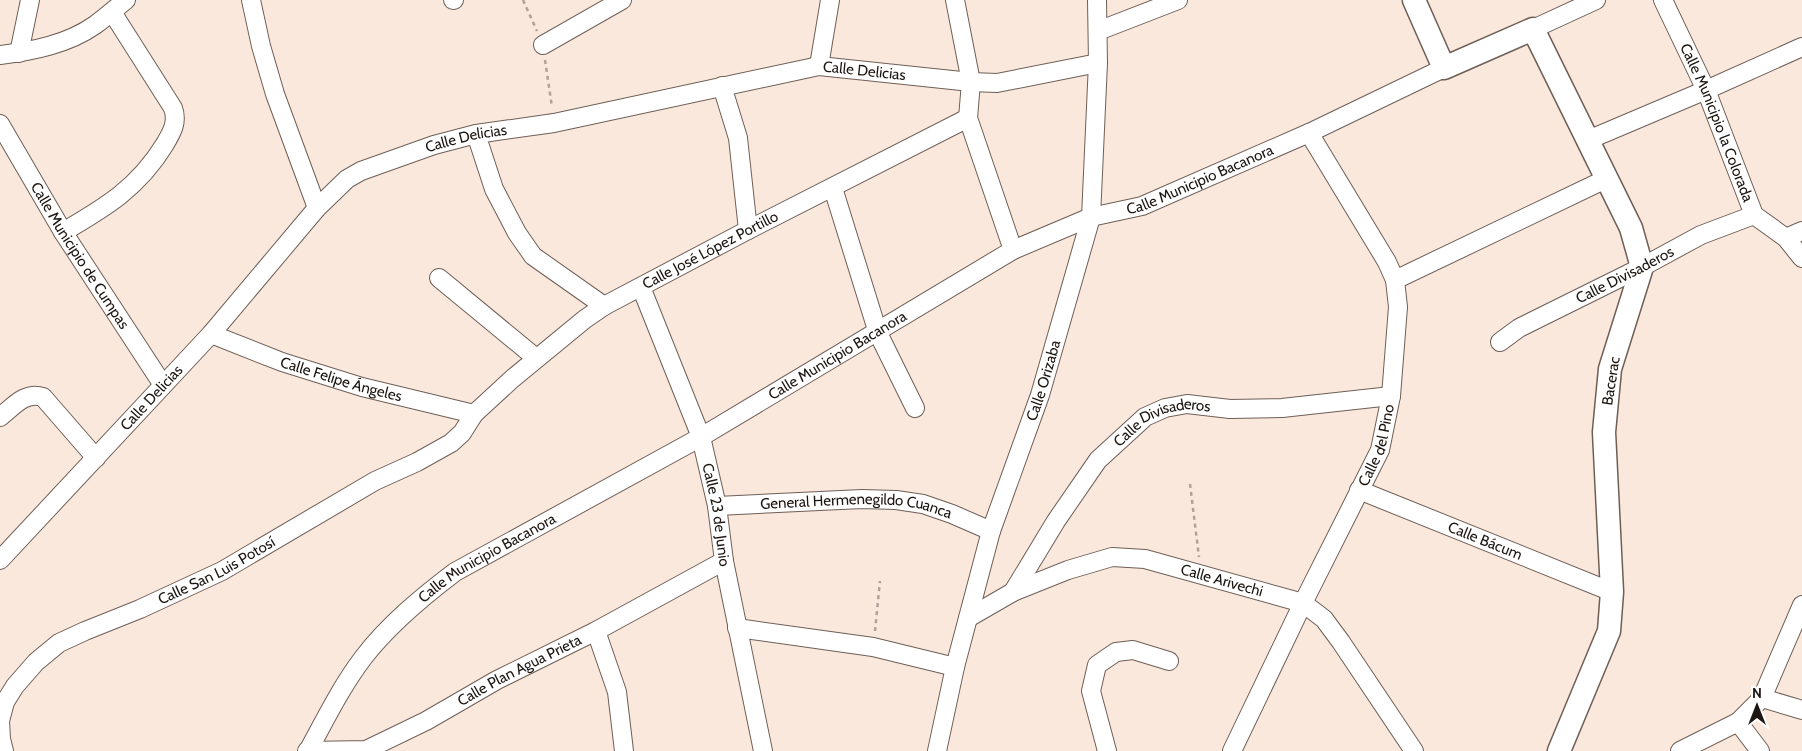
<svg xmlns="http://www.w3.org/2000/svg" width="1802" height="751" font-family="Cabin,sans-serif">
<style>
.lines{fill:none;stroke-linecap:round;stroke-linejoin:round}
.minor-casing{stroke:#6e5f56;stroke-width:20}
.tertiary-casing{stroke:#6e5f56;stroke-width:25}
.path{stroke:#afa199;stroke-width:2.5;stroke-dasharray:4 4;stroke-linecap:butt}
.minor{stroke:#fff;stroke-width:18}
.tertiary{stroke:#fff;stroke-width:22}
.labels{text-anchor:middle;stroke-width:5;stroke-linejoin:round;paint-order:stroke}
.street-label{font-size:15px;fill:#1c1612;stroke:#fff}
</style>
<rect width="100%" height="100%" fill="#fae8dd"/>
<g class="lines">
<defs>
<g id="minor">
<polyline points="251,0 261,46 275,94 317,208"/>
<polyline points="453,0 454,0"/>
<polyline points="955,0 971,82 968,118 1013,250"/>
<path id="s1" d="M 1663,0 L 1706,90 L 1754,215 L 1786,238 L 1802,258"/>
<polyline points="1533,29 1596,0"/>
<polyline points="1098,31 1178,0"/>
<polyline points="543,45 622,0"/>
<polyline points="19,53 30,0"/>
<path d="M 0,55 C 33,51 68,44 95,25 C 106,17 116,8 126,0"/>
<polyline points="819,66 830,0"/>
<polyline points="722,86 738,138 748,230"/>
<path id="s2" d="M 0,124 L 63,232 L 163,385"/>
<polyline points="476,134 494,189 517,233 533,256 604,306"/>
<polyline points="1588,140 1706,90 1802,47"/>
<polyline points="833,188 878,333 915,408"/>
<path d="M 63,232 C 106,207 138,188 165,144 C 172,132 178,122 173,108 L 112,12"/>
<polyline points="1786,238 1802,231"/>
<polyline points="439,278 536,358"/>
<polyline points="1395,280 1608,178"/>
<path id="s3" d="M 641,287 L 701,437 L 717,506 L 724,561 L 763,751"/>
<path id="s4" d="M 211,334 L 282,362 L 362,387 L 474,414"/>
<path id="s5" d="M 1500,342 L 1519,328 L 1642,267 L 1701,235 L 1754,215"/>
<path d="M 0,417 C 13,407 25,391 43,397 L 96,458"/>
<path id="s6" d="M 1359,490 L 1612,592"/>
<path id="s7" d="M 717,506 L 862,499 L 896,500 L 923,504 L 952,514 L 991,531"/>
<path id="s8" d="M 0,560 L 211,334 L 317,208 L 347,179 L 361,171 L 434,145 L 476,134 L 554,123 L 819,66 L 971,82 L 997,83 L 1098,63"/>
<path id="s9" d="M 1013,592 L 1056,521 L 1098,460 L 1145,417 L 1165,408 L 1187,404 L 1230,409 L 1282,408 L 1391,396"/>
<path id="s10" d="M 968,618 L 1013,592 L 1068,570 L 1112,557 L 1145,559 L 1303,603 L 1324,619 L 1341,642 L 1414,751"/>
<polyline points="737,628 873,647 955,667"/>
<polyline points="596,631 617,692 624,751"/>
<polyline points="1762,698 1802,710"/>
<polyline points="1738,722 1760,751"/>
<path id="s11" d="M 4,751 L 1,739 L 0,721 L 5,702 L 15,686 L 36,662 L 59,643 L 85,631 L 140,609 L 222,571 L 375,481 L 417,462 L 451,443 L 462,433 L 474,414 L 512,379 L 585,319 L 604,306 L 748,230 L 968,118"/>
<path id="s12" d="M 307,751 L 366,750 L 426,721 L 497,680 L 596,631 L 724,561"/>
<path id="s13" d="M 308,751 C 325,720 341,687 363,658 C 388,625 422,597 455,572 L 701,437 L 1013,250 L 1091,217 L 1142,206 L 1309,133 L 1444,68"/>
<path id="s14" d="M 937,751 L 955,667 L 991,531 L 1040,395 L 1091,217 L 1098,63 L 1097,0"/>
<polyline points="1107,751 1091,691 1097,665 1116,652 1133,650 1169,661"/>
<path id="s15" d="M 1232,751 L 1303,603 L 1380,450 L 1391,396 L 1398,307 L 1395,280 L 1387,262 L 1309,133"/>
<polyline points="1680,751 1738,722 1762,698 1802,605"/>
</g>
<polyline id="tertiary" points="1414,0 1444,68 1533,29 1631,228 1642,267 1610,369 1604,432 1612,592 1609,631 1559,751"/>
</defs>
<use href="#minor" class="minor-casing"/>
<use href="#tertiary" class="tertiary-casing"/>
<g class="path">
<polyline points="523,0 537,31"/>
<polyline points="545,60 552,107"/>
<polyline points="1190,484 1199,557"/>
<polyline points="875,631 880,581"/>
</g>
<use href="#minor" class="minor"/>
<use href="#tertiary" class="tertiary"/>
</g>
<g class="labels">
<g class="street-label">
<text dy="5" stroke="none"><textPath href="#s8" startOffset="1048">Calle Delicias</textPath></text>
<text dy="5" stroke="none"><textPath href="#s1" startOffset="134">Calle Municipio la Colorada</textPath></text>
<text dy="5" stroke="none"><textPath href="#s8" startOffset="642">Calle Delicias</textPath></text>
<text dy="5" stroke="none"><textPath href="#s13" startOffset="1079">Calle Municipio Bacanora</textPath></text>
<text dy="5" stroke="none"><textPath href="#s11" startOffset="898">Calle José López Portillo</textPath></text>
<text dy="5" stroke="none"><textPath href="#s2" startOffset="154">Calle Municipio de Cumpas</textPath></text>
<text dy="5" stroke="none"><textPath href="#s5" startOffset="142">Calle Divisaderos</textPath></text>
<text dy="5" stroke="none"><textPath href="#s13" startOffset="674">Calle Municipio Bacanora</textPath></text>
<text dy="5" stroke="none"><textPath href="#s4" startOffset="138">Calle Felipe Ángeles</textPath></text>
<text dy="5" stroke="none"><textPath href="#s14" startOffset="386">Calle Orizaba</textPath></text>
<text transform="translate(1611 381) rotate(-81)" y="5">Bacerac</text>
<text dy="5" stroke="none"><textPath href="#s8" startOffset="222">Calle Delicias</textPath></text>
<text dy="5" stroke="none"><textPath href="#s9" startOffset="235">Calle Divisaderos</textPath></text>
<text dy="5" stroke="none"><textPath href="#s15" startOffset="339">Calle del Pino</textPath></text>
<text dy="5" stroke="none"><textPath href="#s7" startOffset="140">General Hermenegildo Cuanca</textPath></text>
<text dy="5" stroke="none"><textPath href="#s3" startOffset="241">Calle 23 de Junio</textPath></text>
<text dy="5" stroke="none"><textPath href="#s6" startOffset="136">Calle Bácum</textPath></text>
<text dy="5" stroke="none"><textPath href="#s13" startOffset="269">Calle Municipio Bacanora</textPath></text>
<text dy="5" stroke="none"><textPath href="#s11" startOffset="304">Calle San Luis Potosí</textPath></text>
<text dy="5" stroke="none"><textPath href="#s10" startOffset="270">Calle Arivechi</textPath></text>
<text dy="5" stroke="none"><textPath href="#s12" startOffset="232">Calle Plan Agua Prieta</textPath></text>
</g>
</g>
<g transform="translate(1757 706)" stroke="#ffffff" stroke-width="4" paint-order="stroke">
<path d="M0-4L9 19L0 12L-9 19Z" fill="#1c1612"/>
<text y="-8" font-size="14" font-weight="bold" text-anchor="middle" fill="#1c1612">N</text>
</g>
</svg>
